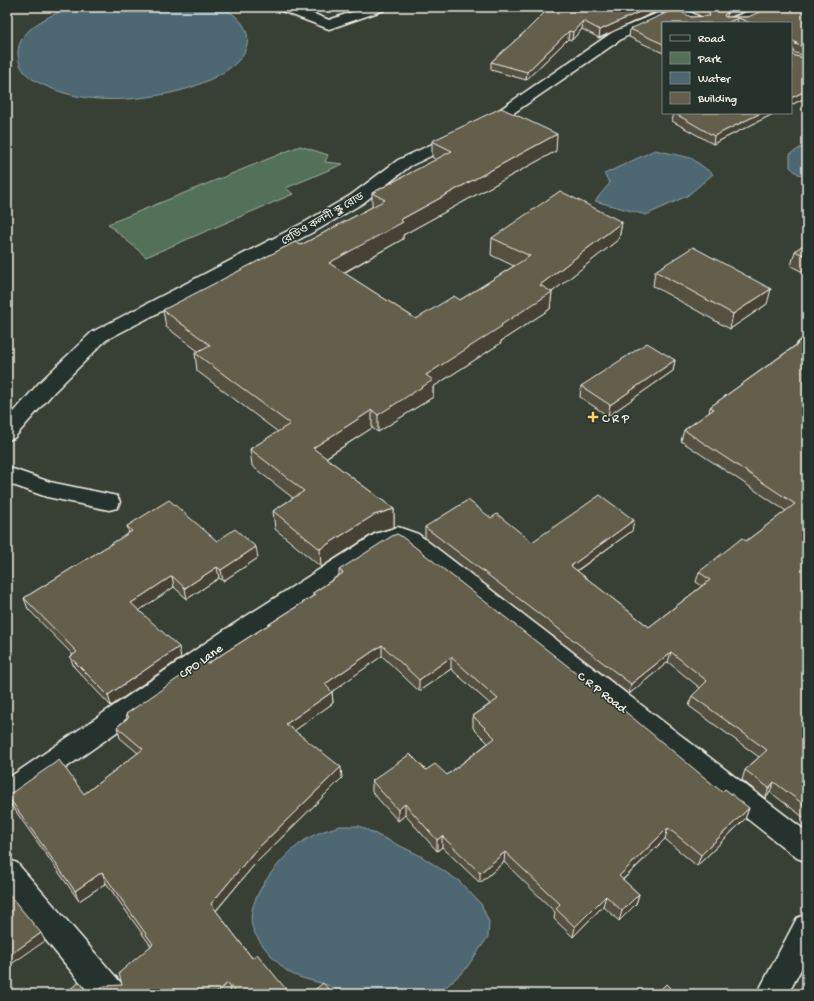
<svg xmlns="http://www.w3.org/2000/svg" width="814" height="1001" font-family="'Gochi Hand','Noto Sans Bengali',sans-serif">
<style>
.green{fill:#527058;stroke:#a3b0a0}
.water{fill:#4e6873;stroke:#909fa2}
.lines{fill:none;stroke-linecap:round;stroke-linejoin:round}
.minor-casing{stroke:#f4f1e8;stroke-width:3}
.minor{fill:#26332d;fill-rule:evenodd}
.wall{fill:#555141;stroke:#f4f1e8}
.shaded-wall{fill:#454235;stroke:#f4f1e8}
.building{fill:#635e4c;stroke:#f4f1e8}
.poi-dot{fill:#ffd166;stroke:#26332d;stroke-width:1.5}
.labels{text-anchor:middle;stroke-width:3;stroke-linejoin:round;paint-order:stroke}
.far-street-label{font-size:11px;fill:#f4f1e8;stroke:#26332d}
.poi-label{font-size:13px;fill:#f4f1e8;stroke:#26332d;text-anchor:start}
.street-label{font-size:13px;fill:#f4f1e8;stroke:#26332d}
</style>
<rect width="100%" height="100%" fill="#384036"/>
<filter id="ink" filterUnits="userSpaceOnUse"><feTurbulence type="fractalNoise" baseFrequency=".025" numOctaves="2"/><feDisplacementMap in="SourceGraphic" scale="8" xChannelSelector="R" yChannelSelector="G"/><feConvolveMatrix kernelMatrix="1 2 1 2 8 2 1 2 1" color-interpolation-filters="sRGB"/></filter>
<g filter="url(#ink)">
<polygon class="green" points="300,146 328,155 325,162 343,164 286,188 293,194 146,257 108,224"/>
<g class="water">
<path d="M 71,7 L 221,7 C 244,18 258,38 238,61 C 226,74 196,87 179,91 C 137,101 88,105 48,87 C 32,80 19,73 18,54 C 17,29 51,15 71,7 Z"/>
<polygon points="807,144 807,176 798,174 790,167 790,154"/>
<polygon points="655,150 691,158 713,174 687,196 646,215 595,201 610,183 604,174"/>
<path d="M 340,826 L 359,826 L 421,856 L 459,881 L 481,904 L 489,922 L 488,937 L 465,970 L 438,994 L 343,994 C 327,980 302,982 287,971 C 276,962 255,939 252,926 C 245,899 281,857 301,843 C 312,834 327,830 340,826 Z"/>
</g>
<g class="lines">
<defs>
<g id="minor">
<polygon points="277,7 296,7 329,20 366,7 386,7 384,10 329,29 279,10"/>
<polygon points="662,7 680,7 706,20 708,23 690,23 664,10"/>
<polygon points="759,7 778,7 776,10 743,23 724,23 726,20"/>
<polygon points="658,13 663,14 665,17 663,20 623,38 496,125 410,166 363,203 319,229 106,340 53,393 14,438 7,440 7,420 39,383 92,332 307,221 351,195 398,160 486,119 613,32"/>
<polygon points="7,467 50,482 117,496 120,502 117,508 109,510 47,497 7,483"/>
<polygon points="398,527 418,534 807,832 807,862 797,858 402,546 397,544 391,546 241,645 17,802 7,806 7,779 223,631 375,534"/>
<polygon points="7,859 17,863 121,983 125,994 90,994 7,893"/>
<polygon points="807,914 807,958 788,994 757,994 797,918"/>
</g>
</defs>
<use href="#minor" class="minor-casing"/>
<use href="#minor" class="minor"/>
</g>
<g class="wall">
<polygon points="683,7 718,7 727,17 748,17 807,7 807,57 793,52 794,50 791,49 792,55 807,59 807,97 791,105 791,23 663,23 663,53 629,37 630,29 691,17 702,17"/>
<polygon points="729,7 755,7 741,12"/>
<polygon points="661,9 599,38 582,29 572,40 568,39 526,80 491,70 491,62 526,31"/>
<polygon points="674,113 775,113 713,144 672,121"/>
<polygon points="432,141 556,151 403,235 403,239 344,273 416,319 460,300 514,266 491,255 492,238 622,222 619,239 552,292 550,309 501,341 501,343 433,387 433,397 378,432 372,428 326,458 394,509 394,527 374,533 321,567 275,529 273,511 293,498 252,466 250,449 278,432 197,371 195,353 198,351 166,327 163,310 301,245 372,207 372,193 436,160 432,157"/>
<polygon points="807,242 807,274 791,266 795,251"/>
<polygon points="655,271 767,304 730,329 653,286"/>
<polygon points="807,335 807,820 770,792 765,798 742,780 745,770 759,757 689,706 692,696 700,688 668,662 629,694 425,538 425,527 491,518 532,542 632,531 577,571 649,627 702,586 696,582 699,572 746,541 786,511 681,441 684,430 709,413 710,407 796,345 797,343"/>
<polygon points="675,360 673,371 608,416 580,397 581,386"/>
<polygon points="127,526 217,541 258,558 223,581 219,578 187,599 174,587 139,610 181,658 111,706 74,667 70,657 73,655 28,609 24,598 129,533"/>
<polygon points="339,570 749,808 745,819 697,866 665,839 623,880 639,894 636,904 619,921 603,906 573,937 554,919 555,912 504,862 480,883 442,847 437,851 405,815 398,821 372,792 372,781 426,770 447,775 488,743 473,728 473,716 490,704 451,669 419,691 382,656 332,691 332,692 333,703 294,731 342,778 255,864 216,911 252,958 290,994 232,994 231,992 229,994 95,994 122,985 151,946 106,883 79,901 12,806 7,795 84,794 138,753 120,738 117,727 127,718 126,714 207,664 313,596 313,593 339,575"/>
<polygon points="807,990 807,994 805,994"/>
</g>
<g class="shaded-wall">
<polygon points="650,7 662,7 661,9 599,38 600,30"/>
<polygon points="742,7 755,7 741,12"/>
<polygon points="728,12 726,19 724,15"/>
<polygon points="738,18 737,23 727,23"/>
<polygon points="583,21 582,29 572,40 573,32"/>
<polygon points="569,31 568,39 526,80 527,72"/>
<polygon points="807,90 807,97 791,105 791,98"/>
<polygon points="761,113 775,113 713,144 714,136"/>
<polygon points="557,134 556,151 403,235 403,239 330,280 329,263 400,220"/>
<polygon points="622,222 619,239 552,292 550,309 501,341 501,343 433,387 433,397 378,432 378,415 426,375 501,325 540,285"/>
<polygon points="771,289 767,304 730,329 733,314"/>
<polygon points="675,360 673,371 608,416 610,405"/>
<polygon points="372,410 372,428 314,465 313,448"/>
<polygon points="394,509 394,527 374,533 321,567 320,549 374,515"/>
<polygon points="634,520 632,531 569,576 571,566"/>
<polygon points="256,547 258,558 223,581 221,570"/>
<polygon points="217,567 219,578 187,599 185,588"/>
<polygon points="172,576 174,587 134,614 131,603"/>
<polygon points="382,645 382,656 326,696 325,684"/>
<polygon points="179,647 181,658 111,706 108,695"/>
<polygon points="671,652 668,662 629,694 631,684"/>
<polygon points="451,657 451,669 419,691 419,680"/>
<polygon points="332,692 333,703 287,736 286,724"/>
<polygon points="341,767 342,778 255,864 213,914 211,904 253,853"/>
<polygon points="774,782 770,792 765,798 769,788"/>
<polygon points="405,804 405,815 398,821 398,810"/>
<polygon points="749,808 745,819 697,866 701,855"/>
<polygon points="668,828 665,839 616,886 619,876"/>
<polygon points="442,836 442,847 437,851 437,840"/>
<polygon points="505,852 504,862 480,883 480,873"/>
<polygon points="102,872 106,883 79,901 75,891"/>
<polygon points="639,894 636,904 619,921 622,911"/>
<polygon points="606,896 603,906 573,937 575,927"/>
<polygon points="41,933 45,941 7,967 7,957"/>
<polygon points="228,983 231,992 229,994 214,994"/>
</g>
<g class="building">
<polygon points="550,7 650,7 600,30 583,21 573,32 569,31 527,72 491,62 526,31"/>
<polygon points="700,7 718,7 728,12 724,15 725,17 748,17 771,7 807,7 807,48 795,44 797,43 791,40 791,23 751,23 738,18 727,23 663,23 663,44 630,29 675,9 691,17 710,16 708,11"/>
<polygon points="791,47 792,55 807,59 807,90 791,98"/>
<polygon points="501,108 557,134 400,220 403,222 329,263 416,319 454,296 460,300 530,256 492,238 560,191 622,222 540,285 552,292 501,325 502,326 426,375 433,380 378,415 372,410 313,448 394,509 374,515 320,549 273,511 304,491 250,449 290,424 195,353 210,345 163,310 295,242 301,245 385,200 372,193 452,151 432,141"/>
<polygon points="674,113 761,113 714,136"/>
<polygon points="807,242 807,257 795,251"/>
<polygon points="693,247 771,289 733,314 655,271"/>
<polygon points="807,335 807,807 774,782 769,788 745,770 767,750 692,696 707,681 671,652 631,684 425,527 468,500 491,518 497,514 532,542 600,495 634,520 571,566 649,627 710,580 699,572 742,538 746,541 795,504 684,430 714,409 710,407 798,344 797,343"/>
<polygon points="647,343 675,360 610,405 581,386"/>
<polygon points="169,500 217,541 235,529 256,547 221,570 217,567 185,588 172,576 131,603 179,647 108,695 70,657 77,652 24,598 132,531 127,526"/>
<polygon points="397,534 401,536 610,699 722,792 725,789 749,808 701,855 668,828 619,876 639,894 622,911 606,896 575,927 556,909 560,904 505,852 480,873 442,836 437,840 405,804 398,810 372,781 410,754 426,770 435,764 447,775 495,738 473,716 498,699 451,657 419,680 382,645 325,684 332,692 286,724 341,767 253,853 211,904 252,958 257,954 290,994 237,994 228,983 214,994 95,994 104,986 122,985 119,973 153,944 102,872 75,891 7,795 13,792 59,760 84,794 143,749 117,727 129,717 126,714 203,661 207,664 315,595 313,593 343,573 339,570 392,536"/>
<polygon points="7,892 41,933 7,957"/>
<polygon points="80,982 88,994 63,994"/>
<polygon points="323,983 333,994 310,994"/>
<polygon points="666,984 676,994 656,994"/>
</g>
</g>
<path class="poi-dot" d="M591 411h4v4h4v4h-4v4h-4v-4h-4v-4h4z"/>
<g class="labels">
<g class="far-street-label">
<text transform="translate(322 218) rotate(-30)" y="4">রেডিও কলনী স্কুল রোড</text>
</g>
<g class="poi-label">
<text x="602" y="422">C R P</text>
</g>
<g class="street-label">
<text transform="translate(200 660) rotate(-35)" y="5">CPO Lane</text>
<text transform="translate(603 691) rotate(38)" y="5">C R P Road</text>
</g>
</g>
<rect width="814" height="1001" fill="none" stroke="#26332d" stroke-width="24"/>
<rect x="12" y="12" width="790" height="977" fill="none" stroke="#f4f1e8" stroke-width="1.5" filter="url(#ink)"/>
<rect x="662" y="22" width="130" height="92" fill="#26332d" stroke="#787f78"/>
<rect x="670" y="35" width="20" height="6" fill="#26332d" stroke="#787f78"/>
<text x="698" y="42" font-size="12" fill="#f4f1e8">Road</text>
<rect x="670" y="52" width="20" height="12" fill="#527058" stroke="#787f78"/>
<text x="698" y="62" font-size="12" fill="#f4f1e8">Park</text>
<rect x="670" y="72" width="20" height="12" fill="#4e6873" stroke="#787f78"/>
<text x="698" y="82" font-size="12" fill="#f4f1e8">Water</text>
<rect x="670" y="92" width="20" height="12" fill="#635e4c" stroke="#787f78"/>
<text x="698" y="102" font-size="12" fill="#f4f1e8">Building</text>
</svg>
